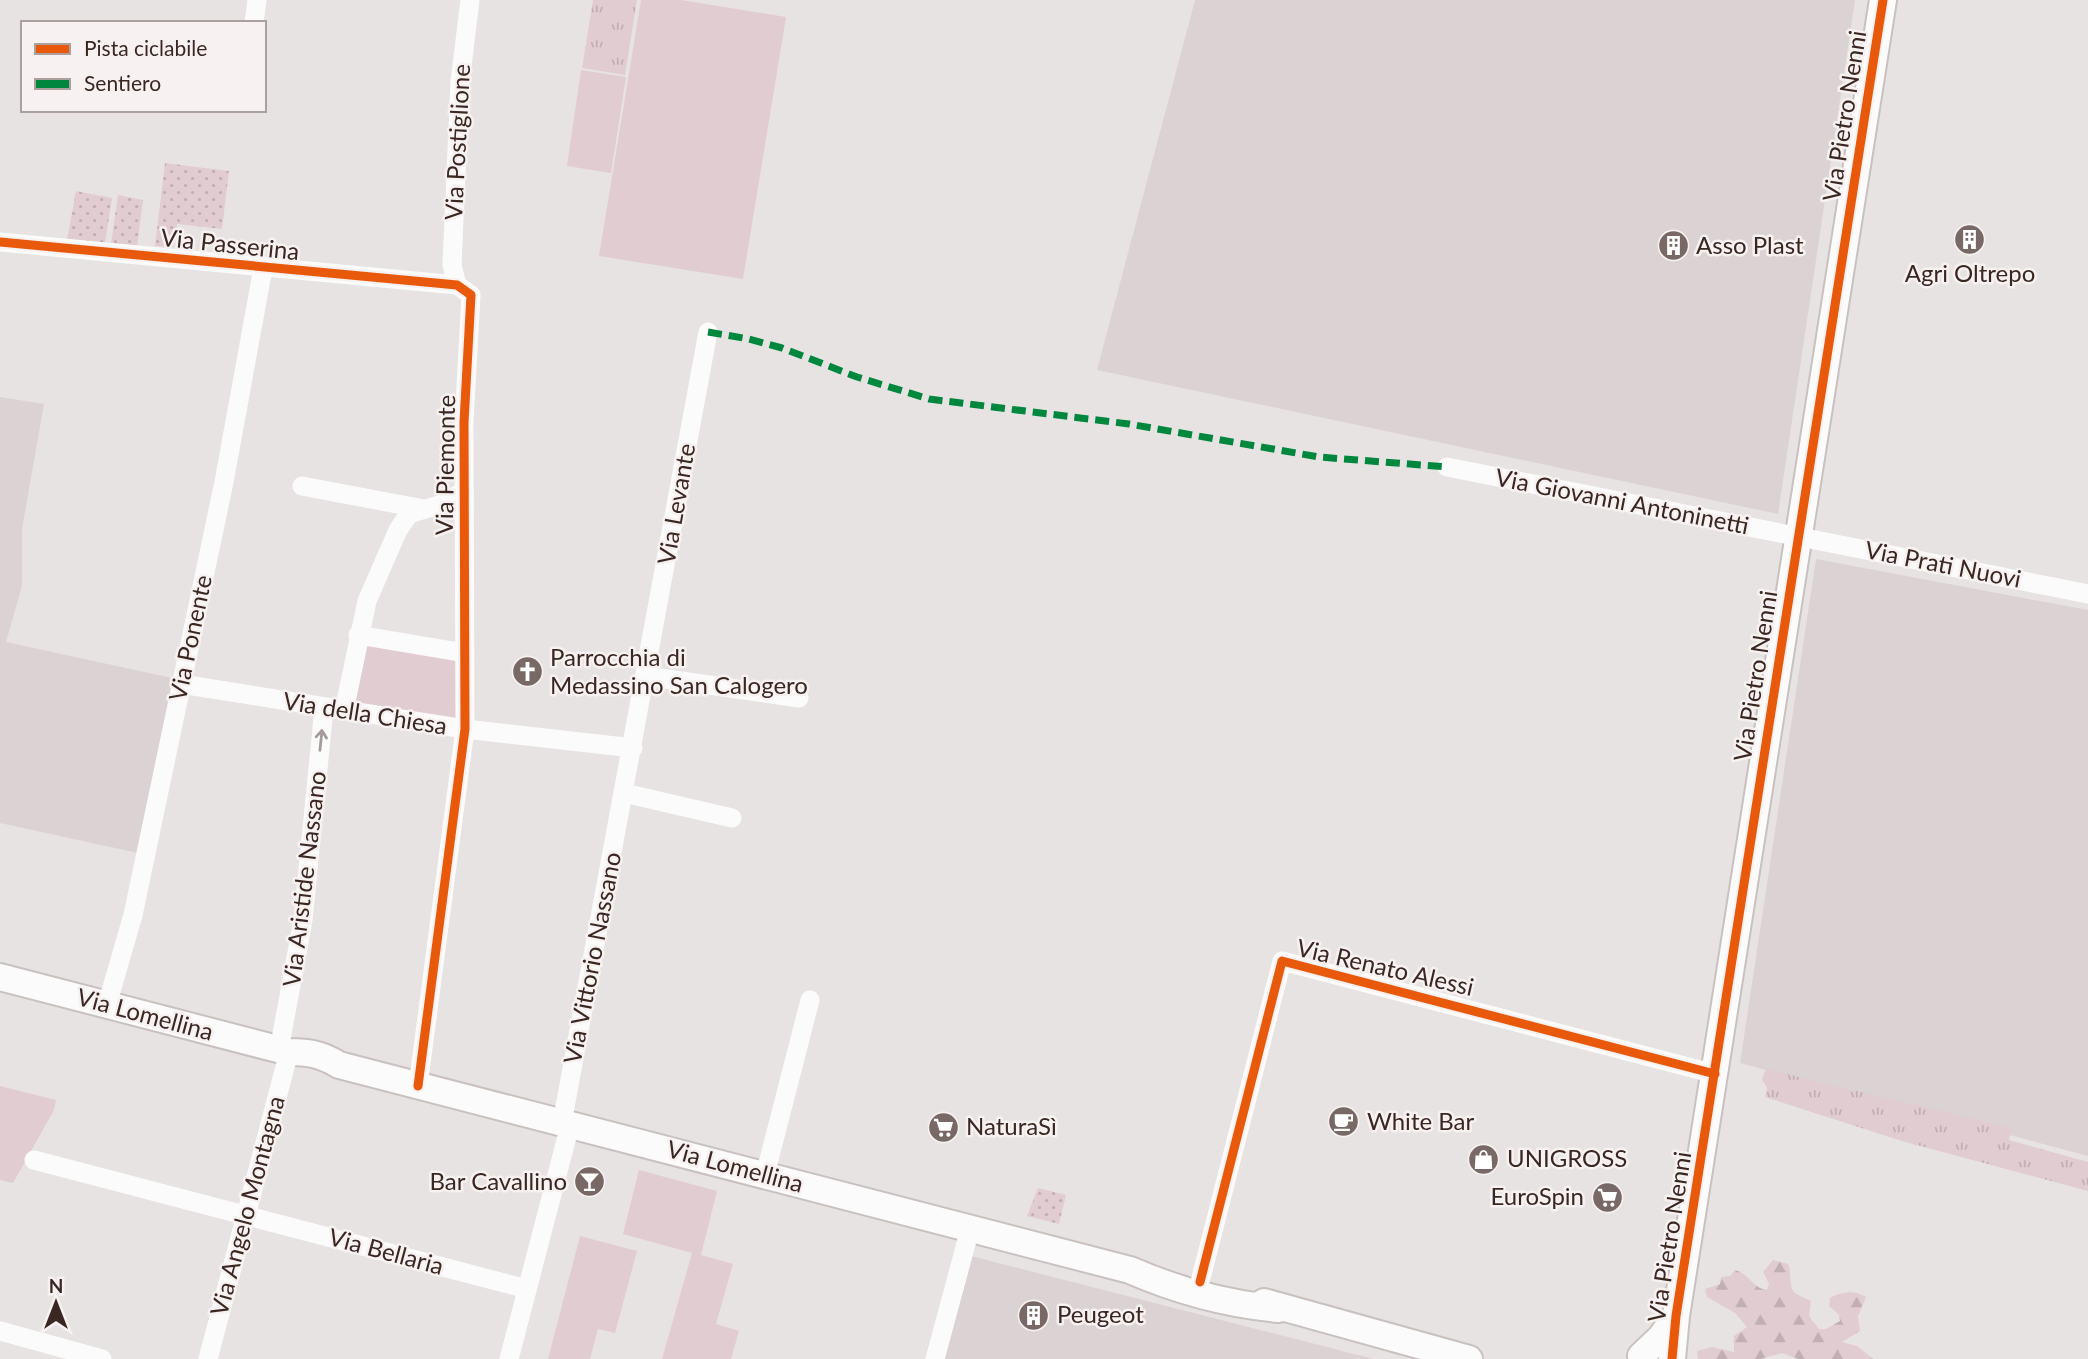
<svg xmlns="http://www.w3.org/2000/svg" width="2088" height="1359" font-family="Lato,sans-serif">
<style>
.built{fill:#dbd3d3}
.grass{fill:url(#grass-tufts)}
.forest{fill:url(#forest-firs)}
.park{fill:#e1ccd1}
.garden{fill:url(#garden-dots)}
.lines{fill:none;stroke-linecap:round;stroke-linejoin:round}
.secondary-casing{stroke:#c8c1bf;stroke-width:30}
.street{stroke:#fcfbfb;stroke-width:19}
.secondary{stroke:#fcfbfb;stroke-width:26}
.quiet{stroke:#00873e;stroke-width:7;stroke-dasharray:14 7;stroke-linecap:butt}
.cycleway-casing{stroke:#f7f1f1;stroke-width:13}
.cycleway{stroke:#e8590c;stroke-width:9}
.oneway{stroke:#a59c99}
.labels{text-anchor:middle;stroke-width:5;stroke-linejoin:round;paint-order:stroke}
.street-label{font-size:24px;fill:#3b2722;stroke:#f7f1f1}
.poi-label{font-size:24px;fill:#3b2722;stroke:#f7f1f1;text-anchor:start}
</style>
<defs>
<pattern id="grass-tufts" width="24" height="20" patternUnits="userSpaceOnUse" patternTransform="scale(1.75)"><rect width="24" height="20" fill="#e1ccd1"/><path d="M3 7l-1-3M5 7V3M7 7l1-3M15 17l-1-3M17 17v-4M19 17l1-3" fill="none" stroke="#c2afb3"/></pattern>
<pattern id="forest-firs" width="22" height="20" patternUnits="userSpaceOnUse" patternTransform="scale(1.75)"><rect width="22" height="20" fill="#e1ccd1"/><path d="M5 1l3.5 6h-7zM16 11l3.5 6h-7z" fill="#c2afb3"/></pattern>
<pattern id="garden-dots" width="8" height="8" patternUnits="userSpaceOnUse" patternTransform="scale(1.75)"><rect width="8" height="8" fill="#e1ccd1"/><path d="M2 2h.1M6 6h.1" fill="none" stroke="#c2afb3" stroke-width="1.8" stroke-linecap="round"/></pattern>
</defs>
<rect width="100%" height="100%" fill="#e8e3e3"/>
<g class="built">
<polygon points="1195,0 1855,0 1778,514 1097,370"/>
<polygon points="0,397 44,404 22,529 22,586 6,642 177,679 138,853 0,823"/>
<polygon points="1816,559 2088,610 2088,1156 1740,1063"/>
<polygon points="971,1256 1139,1299 1374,1359 943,1359"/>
</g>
<g class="grass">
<polygon points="593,0 637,0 625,75 582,68"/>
<polygon points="1766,1069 2012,1128 2009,1140 2088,1162 2088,1191 1905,1142 1765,1097 1767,1088 1762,1079"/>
</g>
<path class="forest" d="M 1773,1260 L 1788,1264 C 1792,1272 1788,1287 1795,1293 C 1799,1296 1806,1298 1811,1301 L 1809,1316 L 1819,1329 L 1826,1329 L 1840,1321 L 1839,1315 L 1829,1306 L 1830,1298 C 1841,1291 1856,1290 1866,1297 L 1858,1316 L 1860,1331 L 1842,1342 L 1857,1346 L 1873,1359 L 1798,1359 L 1782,1353 L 1761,1359 L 1698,1359 L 1697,1351 L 1712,1347 L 1734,1352 L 1734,1336 L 1747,1327 L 1735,1313 L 1707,1297 L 1705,1289 L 1720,1284 L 1721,1277 L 1730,1276 L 1735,1270 C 1750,1274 1752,1288 1767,1290 L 1769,1284 L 1763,1272 Z"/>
<g class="park">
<polygon points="641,0 681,0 786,17 743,279 599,256"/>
<polygon points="581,70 626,77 611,173 567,166"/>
<polygon points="363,641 456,657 457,720 351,704"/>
<polygon points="0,1086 56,1100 54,1110 13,1183 0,1180"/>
<polygon points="639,1170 717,1191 701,1255 733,1264 716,1324 739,1331 731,1359 662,1359 692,1253 623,1234"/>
<polygon points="580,1236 637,1251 615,1333 598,1329 590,1359 548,1359"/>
</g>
<g class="garden">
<polygon points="165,163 229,171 222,229 177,224 173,247 155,246"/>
<polygon points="76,191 112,198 105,243 67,240"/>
<polygon points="118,195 143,200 137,247 111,244"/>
<polygon points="1038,1188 1066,1195 1059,1224 1027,1216"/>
</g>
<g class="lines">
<defs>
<g id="secondary">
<path d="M 0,977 L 289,1052 C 309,1052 321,1054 339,1065 L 1130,1270 C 1178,1291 1226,1304 1279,1309"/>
<polyline points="1264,1302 1469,1359"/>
<polyline points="1641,1356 1661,1337 1675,1317"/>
<polyline points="1672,1359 1676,1316 1883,0"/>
</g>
</defs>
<use href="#secondary" class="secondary-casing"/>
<g class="street">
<polyline points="254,23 257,0"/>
<polyline points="0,242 457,285 471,295 464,422 465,729 418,1086"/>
<polyline points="457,285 452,265 460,82 470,0"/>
<polyline points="1447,467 2088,594"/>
<polyline points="302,486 424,509"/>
<polyline points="358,635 465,653"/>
<polyline points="646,676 799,698"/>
<polyline points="181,684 465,729 633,748"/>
<polyline points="344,711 367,601 398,530 409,514 442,504 464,491"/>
<polyline points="624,793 732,818"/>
<polyline points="107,1005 133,915 146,853 224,482 263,268"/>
<polyline points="279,1050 303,920 324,708"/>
<polyline points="562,1123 708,332"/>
<polyline points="34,1160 527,1289"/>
<polyline points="765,1175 810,1000"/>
<polyline points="1200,1282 1282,961 1715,1074"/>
<polyline points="0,1331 102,1359"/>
<polyline points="208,1359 289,1052"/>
<polyline points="509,1359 570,1125"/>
<polyline points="935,1359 970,1229"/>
</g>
<use href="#secondary" class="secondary"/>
<polyline class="quiet" points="708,332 749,339 782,348 857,377 929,399 1129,424 1319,457 1447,467"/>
<defs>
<g id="cycleway">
<polyline points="0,242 457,285 471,295 464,422 465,729 418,1086"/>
<polyline points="1200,1282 1282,961 1715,1074"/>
<polyline points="1672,1359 1676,1316 1883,0"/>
</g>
</defs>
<use href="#cycleway" class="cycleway-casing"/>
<use href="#cycleway" class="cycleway"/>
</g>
<defs><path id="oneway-shaft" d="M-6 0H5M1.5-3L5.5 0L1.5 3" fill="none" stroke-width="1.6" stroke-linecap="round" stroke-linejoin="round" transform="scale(1.75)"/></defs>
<use class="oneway" href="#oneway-shaft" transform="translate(321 740) rotate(-84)"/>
<defs>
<symbol id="building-disc" viewBox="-11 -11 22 22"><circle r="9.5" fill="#786966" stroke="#f7f1f1"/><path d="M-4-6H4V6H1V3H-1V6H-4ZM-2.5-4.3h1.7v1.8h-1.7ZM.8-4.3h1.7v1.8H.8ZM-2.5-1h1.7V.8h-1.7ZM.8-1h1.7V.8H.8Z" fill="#fff"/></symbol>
<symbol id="church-disc" viewBox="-11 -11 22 22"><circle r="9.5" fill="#786966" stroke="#f7f1f1"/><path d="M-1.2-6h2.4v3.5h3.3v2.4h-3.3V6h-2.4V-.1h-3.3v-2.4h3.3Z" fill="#fff"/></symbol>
<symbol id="cafe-disc" viewBox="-11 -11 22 22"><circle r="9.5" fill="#786966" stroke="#f7f1f1"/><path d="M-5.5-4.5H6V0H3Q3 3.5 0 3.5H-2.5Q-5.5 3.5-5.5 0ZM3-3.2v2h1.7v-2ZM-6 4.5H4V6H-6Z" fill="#fff"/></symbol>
<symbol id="supermarket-disc" viewBox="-11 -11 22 22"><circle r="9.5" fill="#786966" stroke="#f7f1f1"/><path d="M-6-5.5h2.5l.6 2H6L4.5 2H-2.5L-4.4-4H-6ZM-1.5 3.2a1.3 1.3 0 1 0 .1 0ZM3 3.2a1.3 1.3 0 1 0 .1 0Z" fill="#fff"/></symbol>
<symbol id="shop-disc" viewBox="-11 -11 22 22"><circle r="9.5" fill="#786966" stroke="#f7f1f1"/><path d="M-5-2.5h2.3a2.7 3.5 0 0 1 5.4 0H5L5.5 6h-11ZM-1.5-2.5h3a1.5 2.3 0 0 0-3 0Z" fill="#fff"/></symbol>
<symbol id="bar-disc" viewBox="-11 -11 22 22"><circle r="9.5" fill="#786966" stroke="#f7f1f1"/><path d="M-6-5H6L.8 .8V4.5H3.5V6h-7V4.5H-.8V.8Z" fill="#fff"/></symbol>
</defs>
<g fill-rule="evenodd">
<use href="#building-disc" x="1952" y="222" width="35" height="35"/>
<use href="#building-disc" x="1656" y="228" width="35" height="35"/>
<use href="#church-disc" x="510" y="654" width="35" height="35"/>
<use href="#cafe-disc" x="1326" y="1104" width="35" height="35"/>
<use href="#supermarket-disc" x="926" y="1110" width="35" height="35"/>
<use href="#shop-disc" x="1466" y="1142" width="35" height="35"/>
<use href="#bar-disc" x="572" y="1164" width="35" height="35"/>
<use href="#supermarket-disc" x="1590" y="1180" width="35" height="35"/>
<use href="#building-disc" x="1016" y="1298" width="35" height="35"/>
</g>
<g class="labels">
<g class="street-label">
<text transform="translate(1845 116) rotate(-81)" y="8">Via Pietro Nenni</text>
<text transform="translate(458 142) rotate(-87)" y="8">Via Postiglione</text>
<text transform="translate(230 245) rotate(6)" y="8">Via Passerina</text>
<text transform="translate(446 465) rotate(-89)" y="8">Via Piemonte</text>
<text transform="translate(1622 502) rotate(11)" y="8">Via Giovanni Antoninetti</text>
<text transform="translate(677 504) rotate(-80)" y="8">Via Levante</text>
<text transform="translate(1943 565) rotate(11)" y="8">Via Prati Nuovi</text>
<text transform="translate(191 638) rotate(-78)" y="8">Via Ponente</text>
<text transform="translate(1756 676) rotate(-81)" y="8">Via Pietro Nenni</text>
<text transform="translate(365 714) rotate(9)" y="8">Via della Chiesa</text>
<text transform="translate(305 879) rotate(-83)" y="8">Via Aristide Nassano</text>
<text transform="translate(593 958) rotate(-79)" y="8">Via Vittorio Nassano</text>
<text transform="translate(1385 968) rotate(13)" y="8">Via Renato Alessi</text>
<text transform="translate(145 1015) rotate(15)" y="8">Via Lomellina</text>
<text transform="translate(735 1167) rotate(15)" y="8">Via Lomellina</text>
<text transform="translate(248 1206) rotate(-75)" y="8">Via Angelo Montagna</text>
<text transform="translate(1670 1237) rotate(-81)" y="8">Via Pietro Nenni</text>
<text transform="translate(386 1252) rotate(15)" y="8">Via Bellaria</text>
</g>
<g class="poi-label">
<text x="1696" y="254">Asso Plast</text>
<text x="1970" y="282" text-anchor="middle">Agri Oltrepo</text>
<text x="550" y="666">Parrocchia di<tspan x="550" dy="28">Medassino San Calogero</tspan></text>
<text x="1367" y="1130">White Bar</text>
<text x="966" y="1135">NaturaSì</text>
<text x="1507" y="1167">UNIGROSS</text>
<text x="567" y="1190" text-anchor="end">Bar Cavallino</text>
<text x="1584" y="1205" text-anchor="end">EuroSpin</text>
<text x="1057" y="1323">Peugeot</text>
</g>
</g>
<rect x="21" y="21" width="245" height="91" fill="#f7f1f1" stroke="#aca09e" stroke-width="2"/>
<rect x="35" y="44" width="35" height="10" fill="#e8590c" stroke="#aca09e" stroke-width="2"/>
<text x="84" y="56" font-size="21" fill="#3b2722">Pista ciclabile</text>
<rect x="35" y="79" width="35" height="10" fill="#00873e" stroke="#aca09e" stroke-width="2"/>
<text x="84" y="91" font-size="21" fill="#3b2722">Sentiero</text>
<g transform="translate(56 1303)" stroke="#f7f1f1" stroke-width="5" paint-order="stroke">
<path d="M0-5L12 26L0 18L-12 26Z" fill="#3b2722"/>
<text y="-10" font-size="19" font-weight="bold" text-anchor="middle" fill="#3b2722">N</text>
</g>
</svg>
